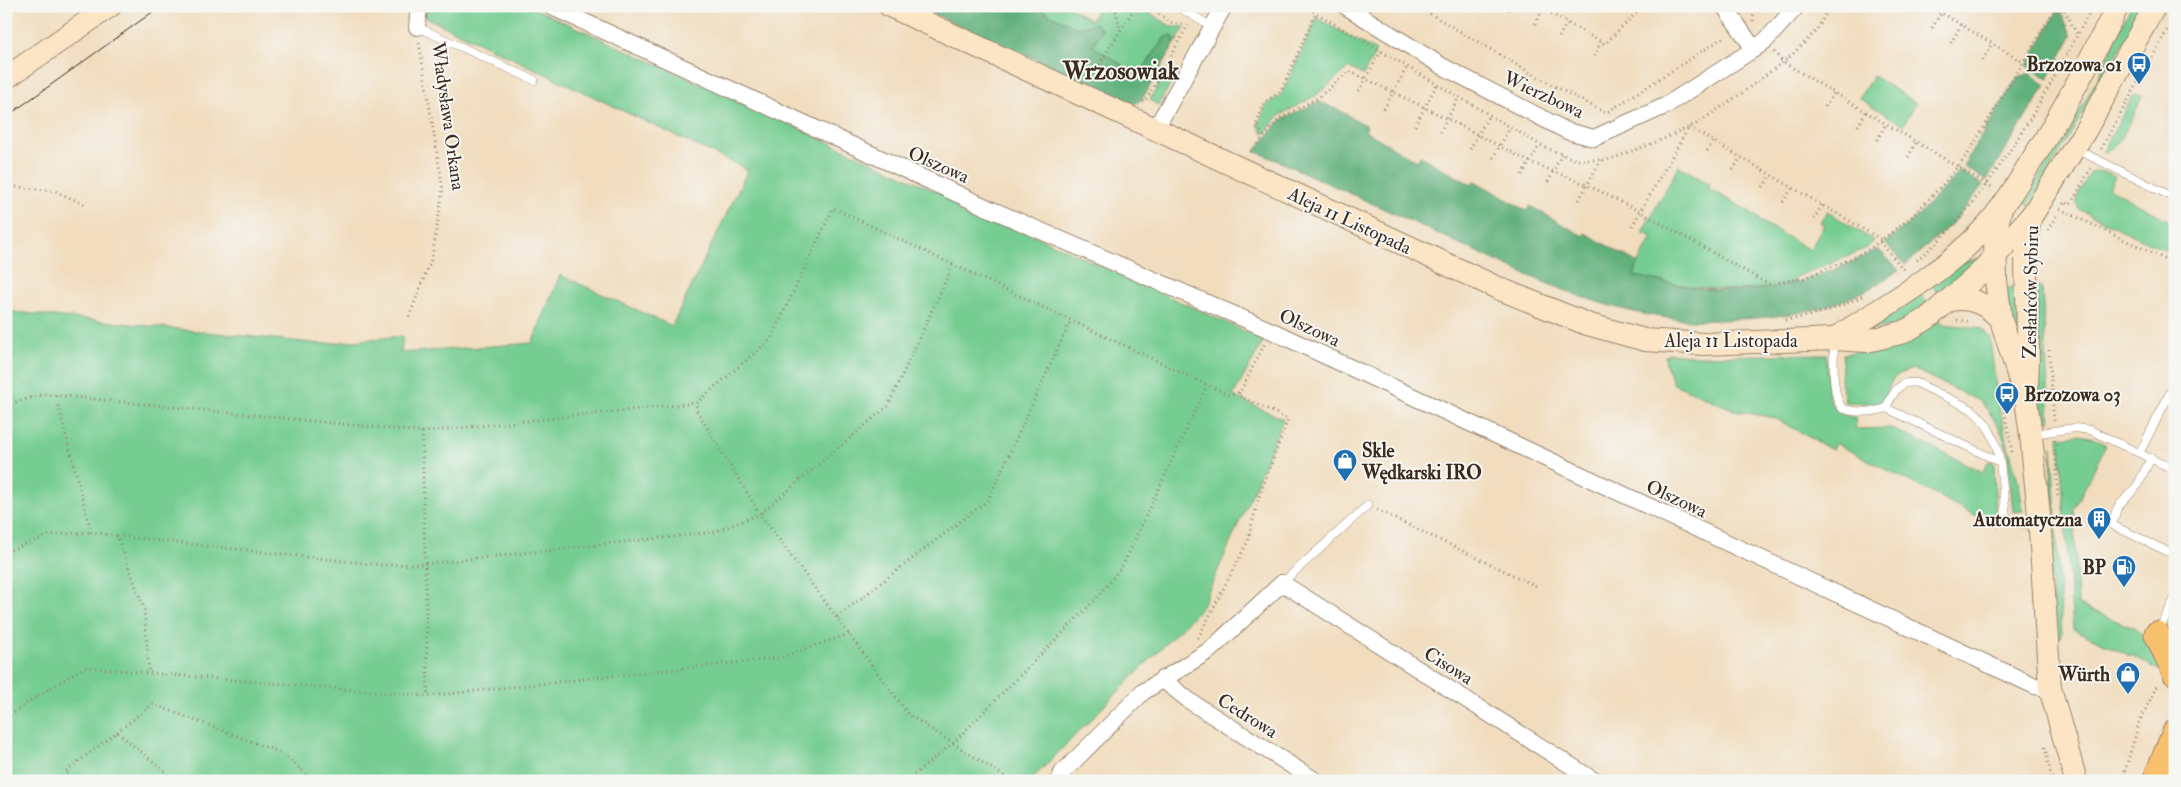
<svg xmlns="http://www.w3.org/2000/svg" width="2181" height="787" font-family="'IM FELL Double Pica',serif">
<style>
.green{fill:#76cd92;stroke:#587c58}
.forest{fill:#60b07c;stroke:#4e6d4d}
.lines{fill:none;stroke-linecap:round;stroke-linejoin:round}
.lane-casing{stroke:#96846e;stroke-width:9}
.street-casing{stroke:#96846e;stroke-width:18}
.secondary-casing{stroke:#96846e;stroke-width:24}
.primary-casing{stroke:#96846e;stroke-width:27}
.path{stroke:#96846e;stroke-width:3;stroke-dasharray:1 4;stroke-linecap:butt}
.lane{stroke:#fff;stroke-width:8}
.street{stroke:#fff;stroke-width:16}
.secondary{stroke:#fce5c4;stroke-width:22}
.primary{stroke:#f8bf6c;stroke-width:25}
.tram{stroke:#3b2a1e;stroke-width:1}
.labels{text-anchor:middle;stroke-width:4;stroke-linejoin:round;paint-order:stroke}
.poi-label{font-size:19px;font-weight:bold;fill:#3b2a1e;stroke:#f6f6f2;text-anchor:end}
.street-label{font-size:19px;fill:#3b2a1e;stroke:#f6f6f2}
.district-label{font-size:24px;font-weight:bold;fill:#3b2a1e;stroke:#f6f6f2}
</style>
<rect width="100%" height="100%" fill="#f6f6f2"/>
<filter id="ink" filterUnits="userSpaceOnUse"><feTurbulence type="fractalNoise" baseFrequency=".02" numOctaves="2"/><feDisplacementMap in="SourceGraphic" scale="10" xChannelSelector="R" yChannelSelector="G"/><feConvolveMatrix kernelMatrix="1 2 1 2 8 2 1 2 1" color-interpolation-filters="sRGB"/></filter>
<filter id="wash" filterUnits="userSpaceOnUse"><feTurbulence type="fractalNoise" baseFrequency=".0096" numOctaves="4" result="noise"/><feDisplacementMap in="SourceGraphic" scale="20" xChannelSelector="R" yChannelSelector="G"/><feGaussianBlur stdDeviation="1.12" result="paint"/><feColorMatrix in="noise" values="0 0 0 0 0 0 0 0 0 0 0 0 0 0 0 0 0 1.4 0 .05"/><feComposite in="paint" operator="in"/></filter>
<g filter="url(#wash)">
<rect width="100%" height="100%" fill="#f1ddbe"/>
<g class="green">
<polygon points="428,6 529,6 1264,340 1233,396 1283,419 1251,496 1201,608 1030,781 6,781 6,311 322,344 403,336 401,353 532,343 560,275 672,326 748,170 425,17"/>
<polygon points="1033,6 1068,6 1091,20 1099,6 1139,6 1172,27 1185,27 1175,44 1173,36 1165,37 1141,72 1135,73 1092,46 1078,28"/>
<polygon points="2131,6 2145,6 2029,206 2023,201 2058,148 2098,78"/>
<polygon points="1317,18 1376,51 1363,75 1349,68 1315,96 1279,116 1264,134 1258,125 1267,104 1281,95"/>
<polygon points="1873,76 1916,103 1903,125 1859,98"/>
<polygon points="1163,77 1172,82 1158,105 1150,100"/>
<path d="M 2139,95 L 2142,97 C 2135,111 2119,153 2102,153 L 2133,96 Z"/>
<path d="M 1679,166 L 1710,184 L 1708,188 L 1759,217 L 1758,220 L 1810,250 L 1824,225 L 1820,222 L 1827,211 L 1874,241 L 1867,248 L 1796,277 L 1792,284 C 1733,296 1691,287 1633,276 L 1638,263 L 1652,237 L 1642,232 Z"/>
<path d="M 2096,171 L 2106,172 L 2115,176 L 2109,188 L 2175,224 L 2175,255 L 2080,210 C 2071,198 2085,183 2091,172 Z"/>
<polygon points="1979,258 1941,298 1932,285 1961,263"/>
<polygon points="2036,283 2042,289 2050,422 2043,417 2041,409 2032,284"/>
<polygon points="2016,286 2021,347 2004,291"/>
<polygon points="1920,294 1930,307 1896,326 1867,329"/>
<path d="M 1940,320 L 1943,324 L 1981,328 L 1990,338 L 1997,397 L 2006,438 L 2019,484 L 2023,511 L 2013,512 L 2007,448 L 2000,429 L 1991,415 L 1981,402 L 1913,369 C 1884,377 1894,387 1879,404 L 1845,402 L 1841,380 L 1843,354 L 1879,347 Z"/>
<path d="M 1670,353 L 1699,356 L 1826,354 C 1831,379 1819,416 1855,417 L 1856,429 L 1891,428 L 1983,472 L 1987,463 L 1990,461 L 1994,463 L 1996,526 L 1835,443 L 1832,450 L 1775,418 L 1737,411 L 1674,384 L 1666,365 L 1665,356 Z"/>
<polygon points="2078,435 2091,437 2106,445 2074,509 2078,605 2134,628 2146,638 2164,661 2159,670 2131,655 2130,656 2073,629 2059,437"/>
<polygon points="2052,445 2062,636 2055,642 2049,551"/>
</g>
<g class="forest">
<polygon points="916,6 1033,6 1078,28 1095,23 1102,30 1093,46 1135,73 1141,72 1165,37 1173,36 1175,44 1142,99 1135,104"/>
<polygon points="2059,8 2072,36 2048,79 2027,66"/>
<polygon points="2026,74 2031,74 2046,85 1986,181 1963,166 2017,78"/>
<path d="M 1318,102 L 1335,108 L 1367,126 L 1365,131 L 1417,161 L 1420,156 L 1472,185 L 1475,181 L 1527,211 L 1530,206 L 1583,236 L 1585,233 L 1638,263 L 1634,276 C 1656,280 1679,286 1702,289 C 1767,297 1821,279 1878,249 L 1899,270 C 1853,303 1811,314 1755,318 C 1725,320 1697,322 1668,318 C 1588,308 1514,269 1441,235 C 1379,207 1318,178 1255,151 L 1281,120 Z"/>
<polygon points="1960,171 1983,185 1955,221 1905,265 1885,243 1915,218"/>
</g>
</g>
<g filter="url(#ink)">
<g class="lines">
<defs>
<g id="lane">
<polyline points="1177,6 1212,27"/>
<polyline points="417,27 534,80"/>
<polyline points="2076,149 2175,198"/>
<path d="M 1834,341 C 1834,357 1831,395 1842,408 C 1854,413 1873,413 1886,408 L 2000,462 L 2006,516 C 2012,525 2026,524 2037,525"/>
<path d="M 1886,408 C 1893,394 1898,380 1917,383 L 1971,409 C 1989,423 1996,440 2000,462"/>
<polyline points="2033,434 2075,428 2090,430 2175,470"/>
<polyline points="2140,452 2175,383"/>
<polyline points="2151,458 2137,486 2117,508 2112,525 2175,555"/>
<polyline points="1282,583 1368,505"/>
<polyline points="2158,632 2175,598"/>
</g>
<g id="street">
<polyline points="550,6 988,208 1272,331 2035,686 2050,688"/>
<polyline points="1345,6 1442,66 1567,131 1594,138 1665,106 1754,49 1766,40 1797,6"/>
<polyline points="1724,6 1754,49"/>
<polyline points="417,27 419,6"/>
<polyline points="1155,130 1224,6"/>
<polyline points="1162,679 1191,702 1316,781"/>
<polyline points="1059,781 1062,773 1143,692 1210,650 1282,583 1595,781"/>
</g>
<g id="secondary">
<polyline points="890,6 1500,289 1587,324 1645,340 1704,344 1834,339 1867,341 1904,332 1928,318 1978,275 2032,215 2085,131 2155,6"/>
<polyline points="6,78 110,6"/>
<polyline points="2000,211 1995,236 1996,280 2001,320 2026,400 2031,435 2039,515 2050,688 2076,781"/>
<path d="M 1948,301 C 1968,295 1988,304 2001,320"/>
<path d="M 1834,339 C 1884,306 1936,278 1978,235 C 1998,215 2013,192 2027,168 C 2061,116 2089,61 2118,6"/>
<path d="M 2027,384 C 2029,354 2028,324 2027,294 C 2026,268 2024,241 2031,216"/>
</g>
<g id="primary">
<polyline points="2157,634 2175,673"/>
<polyline points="2155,781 2175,732"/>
</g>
</defs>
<use href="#lane" class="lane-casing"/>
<use href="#street" class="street-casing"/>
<use href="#secondary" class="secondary-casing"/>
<use href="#primary" class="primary-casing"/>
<g class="path">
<polyline points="1115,6 1120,30"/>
<polyline points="1146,6 1174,24 1182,24"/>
<polyline points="1304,6 1544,147 1576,160 1608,160 1659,141 1696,124 1742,93 1792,55 1817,30 1830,6"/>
<polyline points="1417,6 1541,79 1606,113 1726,36"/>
<polyline points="1538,6 1605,44 1643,6"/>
<polyline points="1930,6 2023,62"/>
<polyline points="2062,6 2077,34"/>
<polyline points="1508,10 1510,6"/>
<polyline points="1901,11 1904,6"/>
<polyline points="1753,21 1754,6"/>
<polyline points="1535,24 1543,9"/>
<polyline points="1932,28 1941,13"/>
<polyline points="1559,37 1567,23"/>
<polyline points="1951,43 1961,25"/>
<polyline points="1774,52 1783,62 1993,188"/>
<polyline points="1594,56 1601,42"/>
<polyline points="1983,60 1992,43"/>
<polyline points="1091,77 1136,6"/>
<polyline points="1359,91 1381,51"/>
<polyline points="1143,101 1145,102 1188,25"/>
<polyline points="1825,107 1834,93"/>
<polyline points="1384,109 1407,67"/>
<polyline points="1415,126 1437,84"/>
<polyline points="1858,126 1866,112"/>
<polyline points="1440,132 1459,97"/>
<polyline points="1264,136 1256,125 1264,103 1281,91 1316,13"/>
<polyline points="1877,140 1886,124"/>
<polyline points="1470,149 1489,115"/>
<polyline points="2101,149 2175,16"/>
<polyline points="1707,151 1713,141"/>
<polyline points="1251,152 1280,118 1318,98 1349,71 1434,112 1530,162 1587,185 1639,211 1768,284 1804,278 1846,261 1870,249 1913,216 1945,182 1968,154 2057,6"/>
<polyline points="1908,157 1916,142"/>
<polyline points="1493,158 1510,127"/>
<polyline points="1733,170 1741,157"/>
<polyline points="1522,175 1540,145"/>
<polyline points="1548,182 1562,154"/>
<polyline points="6,186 55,191 86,205"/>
<polyline points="1763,187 1771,175"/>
<polyline points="1579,200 1601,160"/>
<polyline points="1783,202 1792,188"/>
<polyline points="2063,204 2065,202 2070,205 2091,168"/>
<polyline points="2060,209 2175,264"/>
<polyline points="1814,219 1822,205"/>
<polyline points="1632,226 1689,127 1882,240"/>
<polyline points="2048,230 2056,216"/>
<polyline points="1880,242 1904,270"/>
<path d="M 1917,260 C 1991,199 2047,91 2093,6"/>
<polyline points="953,265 888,406 760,514 908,714 1011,781"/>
<polyline points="409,317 432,257 443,190 419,42"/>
<path d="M 1785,320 C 1813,316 1838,309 1864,295"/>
<polyline points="1957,320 1970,322"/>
<polyline points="2049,350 2054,421"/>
<polyline points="2000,387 2012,452"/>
<polyline points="56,396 91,532 117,536 144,608 149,673 428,696"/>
<polyline points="6,405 44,394 422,432 696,403 771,339 833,208 1229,395 1240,392 1265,343"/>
<polyline points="422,432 428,696 779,658 849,634"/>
<polyline points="2055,440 2058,499"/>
<polyline points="1377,510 1536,586"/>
<polyline points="117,536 380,565 425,564 714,532 760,514 697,411 696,403"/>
<polyline points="6,552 50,535 91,532"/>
<polyline points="837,617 988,500 1071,320"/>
<polyline points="1198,638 1247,543 1258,500 1288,419 1238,395 1240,392"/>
<polyline points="6,719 34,698 85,667 149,673"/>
<polyline points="117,732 153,704 281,753 315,781"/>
<polyline points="2045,747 2052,781"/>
<polyline points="75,781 65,772 117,732 176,781"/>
<polyline points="906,781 953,743 1095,600 1123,565 1207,385"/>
<polyline points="2122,781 2139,723 2158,683"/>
</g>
<use href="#lane" class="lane"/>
<use href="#street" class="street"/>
<use href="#secondary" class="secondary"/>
<use href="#primary" class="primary"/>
<polyline class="tram" points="6,117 161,6"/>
</g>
</g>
<defs>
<symbol id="bus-pin" viewBox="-11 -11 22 30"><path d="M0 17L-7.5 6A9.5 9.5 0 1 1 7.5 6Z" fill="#1f6fb2" stroke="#f6f6f2"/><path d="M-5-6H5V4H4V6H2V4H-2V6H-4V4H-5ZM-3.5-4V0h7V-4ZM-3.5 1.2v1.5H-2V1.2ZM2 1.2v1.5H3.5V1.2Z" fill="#fff"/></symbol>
<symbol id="shop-pin" viewBox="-11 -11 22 30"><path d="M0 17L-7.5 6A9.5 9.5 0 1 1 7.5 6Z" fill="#1f6fb2" stroke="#f6f6f2"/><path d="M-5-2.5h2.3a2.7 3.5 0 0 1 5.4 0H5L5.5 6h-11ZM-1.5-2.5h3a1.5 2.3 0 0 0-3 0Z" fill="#fff"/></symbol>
<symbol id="building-pin" viewBox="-11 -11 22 30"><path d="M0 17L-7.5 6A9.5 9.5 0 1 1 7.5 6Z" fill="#1f6fb2" stroke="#f6f6f2"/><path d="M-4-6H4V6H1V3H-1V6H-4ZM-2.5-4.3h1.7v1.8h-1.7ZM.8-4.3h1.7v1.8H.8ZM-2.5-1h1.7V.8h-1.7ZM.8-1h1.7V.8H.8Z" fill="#fff"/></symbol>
<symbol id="fuel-pin" viewBox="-11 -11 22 30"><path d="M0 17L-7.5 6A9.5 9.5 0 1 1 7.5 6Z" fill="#1f6fb2" stroke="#f6f6f2"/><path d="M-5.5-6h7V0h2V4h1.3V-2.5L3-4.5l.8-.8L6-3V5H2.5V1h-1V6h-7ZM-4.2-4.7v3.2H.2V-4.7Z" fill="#fff"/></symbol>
</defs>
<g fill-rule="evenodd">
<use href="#bus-pin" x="2125" y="50" width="28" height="38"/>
<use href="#bus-pin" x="1993" y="380" width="28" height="38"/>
<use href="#shop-pin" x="1331" y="447" width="28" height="38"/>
<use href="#building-pin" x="2085" y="505" width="28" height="38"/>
<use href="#fuel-pin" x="2110" y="553" width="28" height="38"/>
<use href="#shop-pin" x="2114" y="660" width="28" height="38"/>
</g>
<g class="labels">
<g class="poi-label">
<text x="2122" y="71">Brzozowa 01</text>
<text x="2024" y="401" text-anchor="start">Brzozowa 03</text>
<text x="1362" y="457" text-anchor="start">Skle<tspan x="1362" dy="22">Wędkarski IRO</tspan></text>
<text x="2082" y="526">Automatyczna</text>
<text x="2106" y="574">BP</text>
<text x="2110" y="681">Würth</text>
</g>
<g class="street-label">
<text transform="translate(1544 94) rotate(25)" y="7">Wierzbowa</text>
<text transform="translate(449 116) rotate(82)" y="7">Władysława Orkana</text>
<text transform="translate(939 164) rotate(24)" y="7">Olszowa</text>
<text transform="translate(1350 220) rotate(25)" y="7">Aleja 11 Listopada</text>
<text transform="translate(2030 292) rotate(-89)" y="7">Zesłańców Sybiru</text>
<text transform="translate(1310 327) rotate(25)" y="7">Olszowa</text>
<text x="1731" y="347">Aleja 11 Listopada</text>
<text transform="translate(1677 498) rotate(25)" y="7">Olszowa</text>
<text transform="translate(1449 665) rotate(32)" y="7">Cisowa</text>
<text transform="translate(1248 715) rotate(32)" y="7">Cedrowa</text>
</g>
<g class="district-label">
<text x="1121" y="79">Wrzosowiak</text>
</g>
</g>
<rect width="2181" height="787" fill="none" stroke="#f6f6f2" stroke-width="25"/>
</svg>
